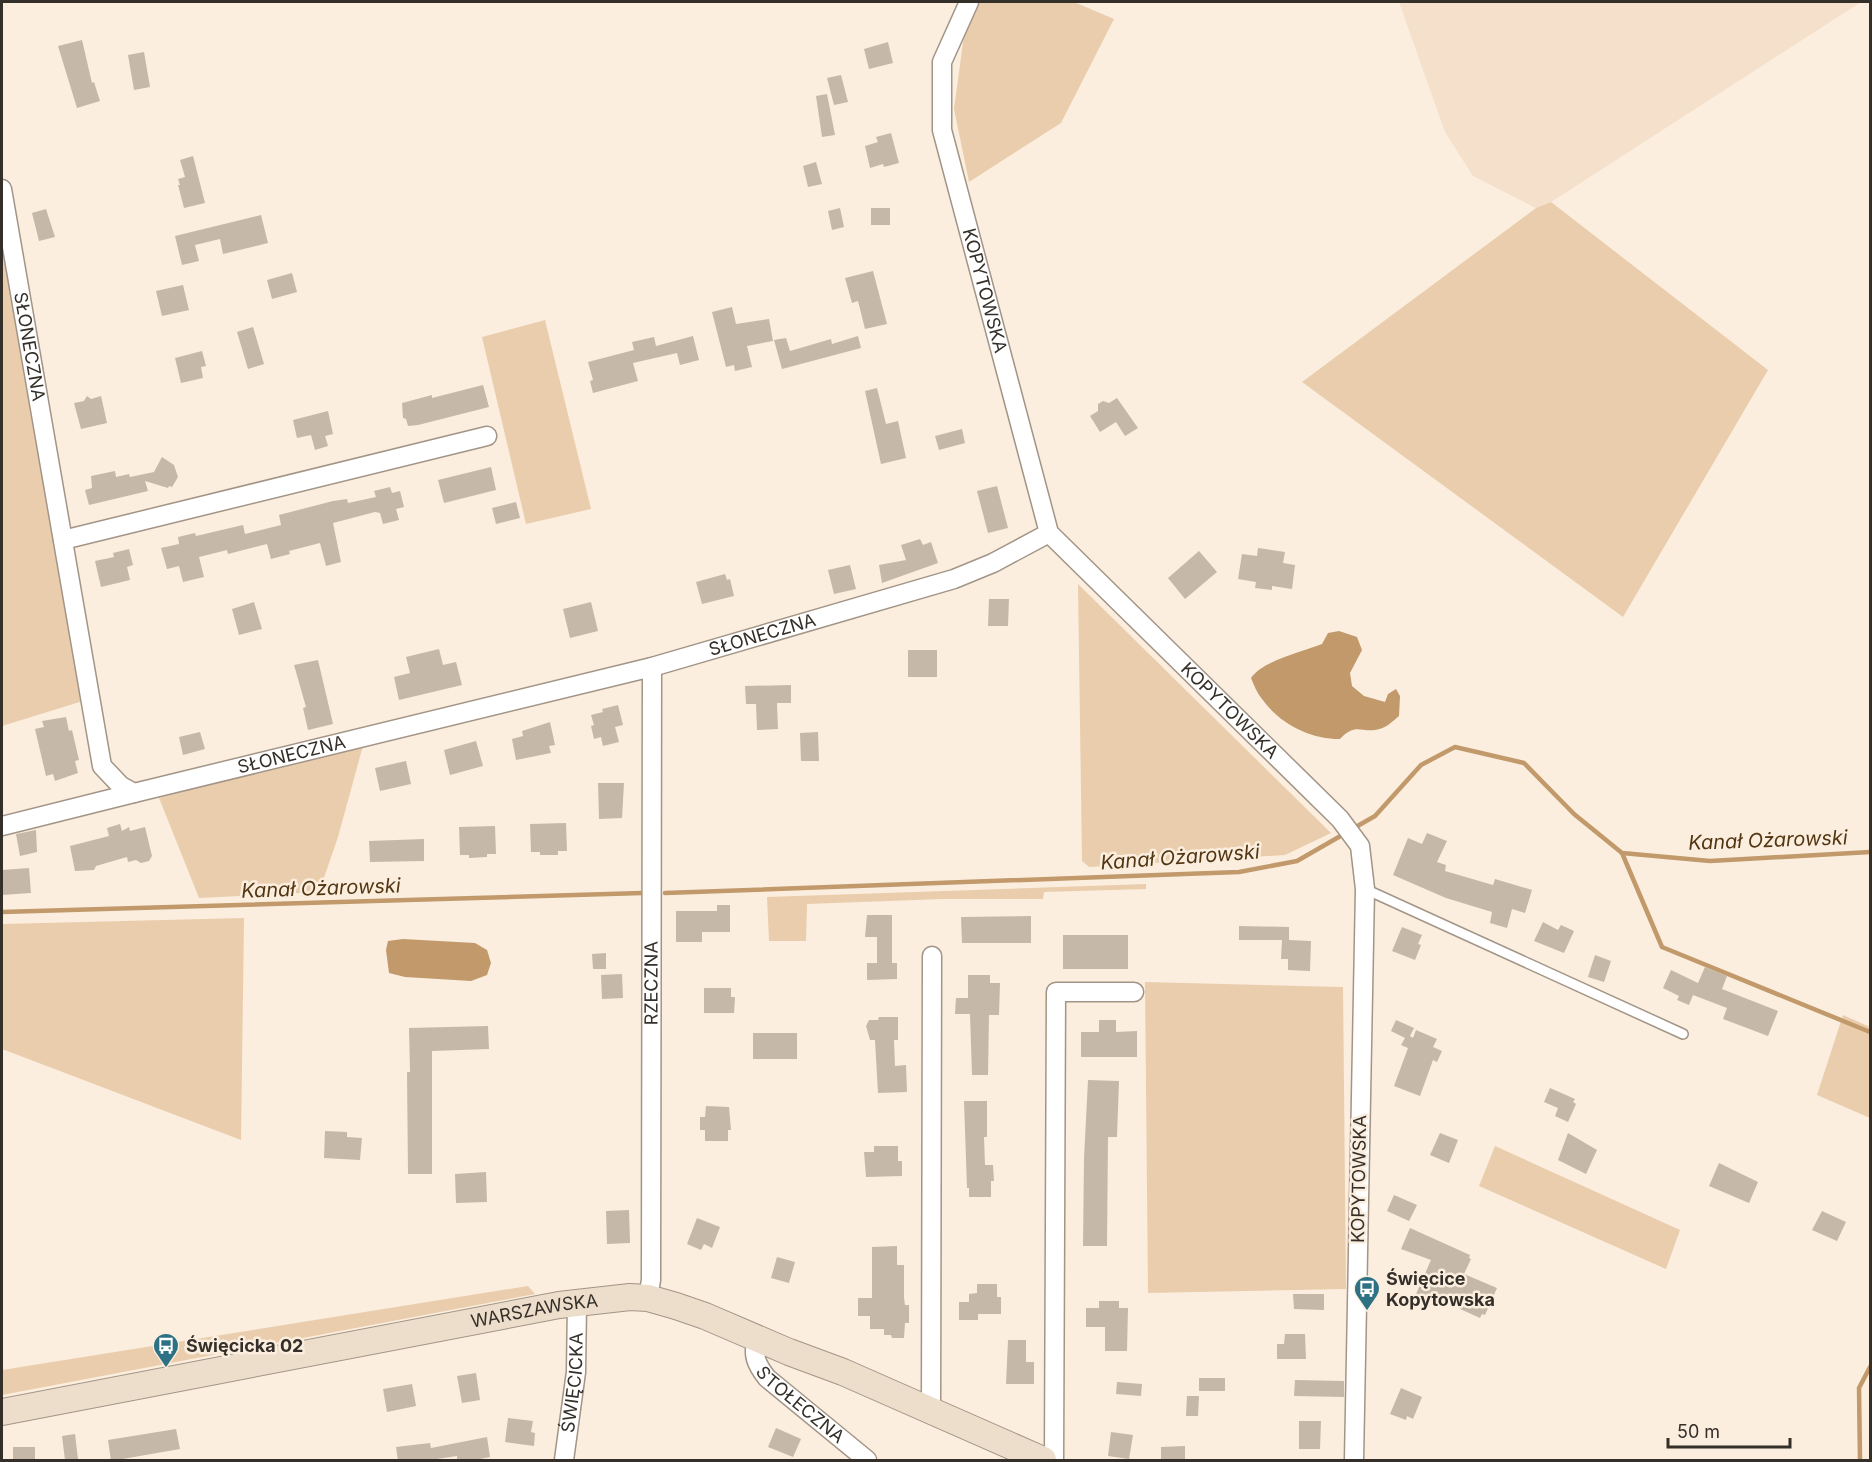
<svg xmlns="http://www.w3.org/2000/svg" width="1872" height="1462" font-family="Inter,sans-serif">
<style>
.built{fill:#f4e0cb}
.green{fill:#eacdad}
.water{fill:#c1996b}
.lines{fill:none;stroke-linecap:round;stroke-linejoin:round}
.stream{stroke:#c1996b;stroke-width:4.5}
.building{fill:#c5b8a9}
.service-casing{stroke:#a29587;stroke-width:12}
.minor-casing{stroke:#a29587;stroke-width:21}
.secondary-casing{stroke:#a29587;stroke-width:28}
.service{stroke:#fff;stroke-width:9}
.minor{stroke:#fff;stroke-width:18}
.secondary{stroke:#edddcb;stroke-width:26}
.labels{text-anchor:middle;stroke-width:5;stroke-linejoin:round;paint-order:stroke}
.street-label{font-size:18px;fill:#342f29;stroke:#fbeede}
.poi-label{font-size:18px;font-weight:bold;fill:#342f29;stroke:#fbeede;text-anchor:start}
.water-label{font-size:20px;font-style:italic;fill:#523612;stroke:#fbeede}
</style>
<rect width="100%" height="100%" fill="#fbeede"/>
<polygon class="built" points="1399,2 1861,2 1551,202 1536,208 1473,176 1445,132"/>
<g class="green">
<polygon points="980,2 1074,2 1114,19 1061,123 969,182 954,109 965,28"/>
<polygon points="1551,202 1768,370 1623,617 1302,382 1536,208"/>
<polygon points="2,231 83,701 2,726"/>
<polygon points="545,320 591,509 526,524 482,337"/>
<polygon points="1078,584 1331,833 1285,855 1089,867 1082,861"/>
<polygon points="364,742 338,837 319,892 199,898 159,798"/>
<polygon points="1146,884 1146,889 1044,892 1043,899 942,899 807,904 806,941 769,941 767,897"/>
<polygon points="244,918 241,1140 2,1049 2,924"/>
<polygon points="1145,982 1343,987 1346,1289 1148,1293"/>
<polygon points="1843,1015 1870,1027 1870,1118 1817,1095"/>
<polygon points="1495,1146 1680,1230 1666,1269 1479,1186"/>
<polygon points="528,1286 535,1294 2,1395 2,1370"/>
</g>
<g class="water">
<path d="M 1339,631 L 1357,637 L 1362,650 L 1350,673 L 1352,686 L 1364,696 L 1385,702 L 1388,694 L 1396,689 L 1400,696 L 1399,716 C 1392,722 1385,729 1375,730 C 1360,732 1355,723 1340,739 C 1310,739 1280,724 1262,699 C 1257,693 1254,685 1251,678 C 1264,660 1302,652 1322,644 L 1328,633 Z"/>
<polygon points="403,939 475,943 487,950 491,963 487,975 471,981 405,977 389,973 386,950 388,941"/>
</g>
<g class="lines">
<g class="stream">
<polyline points="1354,828 1375,816 1421,765 1455,747 1524,763 1574,814 1622,853 1710,861 1870,852"/>
<polyline points="1622,853 1662,947 1870,1032"/>
<polyline points="665,893 1239,872 1297,861 1344,834"/>
<polyline points="2,912 642,893"/>
<polyline points="1860,1460 1859,1388 1870,1367"/>
</g>
</g>
<g class="building">
<polygon points="82,40 92,83 94,82 100,101 77,108 58,46"/>
<polygon points="888,42 893,63 869,69 864,49"/>
<polygon points="144,52 150,87 134,90 128,55"/>
<polygon points="841,75 848,102 834,105 827,78"/>
<polygon points="827,94 835,135 822,137 816,96"/>
<polygon points="891,133 899,163 884,167 883,164 870,168 865,146 878,142 876,137"/>
<polygon points="193,156 205,203 184,208 178,185 180,185 178,179 185,177 180,160"/>
<polygon points="816,162 822,184 808,187 803,166"/>
<polygon points="840,208 844,227 832,230 828,211"/>
<rect x="871" y="208" width="19" height="17"/>
<polygon points="46,209 55,237 39,241 32,213"/>
<polygon points="261,215 268,243 223,254 220,239 195,245 199,261 182,265 175,236"/>
<polygon points="873,271 887,324 865,329 858,301 852,303 845,278"/>
<polygon points="292,273 297,292 272,299 267,280"/>
<polygon points="183,285 189,310 162,316 156,291"/>
<polygon points="732,307 736,324 769,319 773,341 747,346 752,367 735,371 734,365 726,367 712,312"/>
<polygon points="253,327 264,364 248,369 237,332"/>
<polygon points="693,336 699,360 680,365 677,353 633,363 638,381 593,393 590,381 593,380 588,362 634,350 632,342 654,337 656,346"/>
<polygon points="858,336 861,348 782,369 774,340 786,338 790,351 831,339 832,344"/>
<polygon points="202,351 206,366 201,367 203,378 181,383 175,358"/>
<polygon points="483,385 489,407 418,425 408,426 406,419 403,418 402,403 432,395 432,398"/>
<polygon points="877,388 886,424 898,421 906,458 881,464 865,391"/>
<polygon points="87,396 91,399 101,396 107,423 81,429 74,403 84,401"/>
<polygon points="1117,398 1138,428 1125,436 1116,422 1100,432 1090,416 1098,411 1098,404 1103,401 1109,403"/>
<polygon points="328,411 333,434 325,436 328,446 315,450 311,435 297,438 293,420"/>
<polygon points="962,429 965,443 939,450 935,436"/>
<polygon points="162,457 174,465 178,477 172,487 169,486 168,488 145,481 148,491 89,505 85,490 92,488 91,476 115,471 116,477 129,474 130,477 154,472"/>
<polygon points="491,467 496,490 444,503 438,480"/>
<polygon points="997,486 1008,528 988,533 977,491"/>
<polygon points="390,487 392,493 400,491 404,507 396,509 399,520 383,524 380,513 375,512 333,523 341,562 326,566 320,543 289,551 290,554 271,559 267,544 228,554 227,550 199,557 204,577 183,582 179,566 167,569 161,548 179,544 178,537 195,533 196,536 243,525 245,534 281,525 279,515 333,501 347,499 348,503 376,497 374,491"/>
<polygon points="516,502 520,518 496,524 492,508"/>
<polygon points="920,539 923,545 931,542 938,563 882,583 879,565 906,560 901,545"/>
<polygon points="1258,548 1285,552 1283,563 1295,565 1292,589 1272,586 1272,590 1255,588 1256,582 1238,579 1242,554 1257,556"/>
<polygon points="129,549 133,565 127,567 130,580 101,587 95,561 114,557 113,553"/>
<polygon points="1199,551 1217,572 1185,599 1168,578"/>
<polygon points="850,565 856,589 834,594 828,570"/>
<polygon points="725,574 727,580 730,579 734,596 702,604 696,582"/>
<polygon points="989,599 1009,599 1008,626 988,626"/>
<polygon points="254,602 262,629 239,635 232,609"/>
<polygon points="591,602 598,631 570,638 563,609"/>
<polygon points="439,649 443,665 456,662 462,685 399,700 394,677 410,673 406,657"/>
<rect x="908" y="650" width="29" height="27"/>
<polygon points="318,660 333,724 308,730 303,708 306,707 294,665"/>
<polygon points="791,685 791,703 777,703 778,729 757,730 756,704 746,704 745,686"/>
<polygon points="618,705 623,725 615,727 619,742 603,746 601,737 594,739 591,726 594,725 591,715 603,712 602,709"/>
<polygon points="66,717 69,731 72,730 79,760 75,761 78,773 55,781 53,774 46,776 35,729 44,727 42,721"/>
<polygon points="550,722 555,745 549,746 551,753 516,760 512,739 523,736 522,731"/>
<polygon points="200,732 205,749 183,755 179,737"/>
<polygon points="818,732 819,761 801,761 800,733"/>
<polygon points="476,741 483,766 450,775 444,750"/>
<polygon points="406,761 411,784 380,791 375,768"/>
<polygon points="598,783 624,783 622,818 599,819"/>
<polygon points="566,823 567,851 558,851 558,855 540,855 540,852 531,852 530,824"/>
<polygon points="120,824 122,831 129,827 130,831 145,827 152,856 149,861 141,863 136,860 128,862 127,857 96,866 94,870 75,871 70,846 109,836 107,828"/>
<polygon points="495,826 496,854 487,854 487,857 469,858 469,855 460,855 459,827"/>
<polygon points="36,830 37,852 20,856 16,834"/>
<polygon points="1427,833 1447,841 1437,862 1446,865 1445,871 1493,885 1495,879 1532,890 1525,913 1512,909 1507,928 1490,923 1492,912 1446,898 1393,875 1408,838 1422,844"/>
<polygon points="424,839 424,861 370,862 369,841"/>
<polygon points="29,868 31,893 2,895 2,870"/>
<polygon points="717,905 730,905 730,932 702,932 702,942 676,942 676,911 717,911"/>
<polygon points="867,915 892,915 892,963 897,963 897,979 867,980 867,963 877,963 877,937 865,937"/>
<polygon points="1031,916 1031,943 962,943 961,917"/>
<polygon points="1543,922 1558,930 1561,925 1574,931 1564,953 1534,941"/>
<polygon points="1239,926 1289,927 1289,940 1311,941 1310,971 1288,970 1288,959 1281,959 1282,940 1239,940"/>
<polygon points="1402,927 1422,935 1418,944 1421,945 1415,960 1392,951"/>
<rect x="1063" y="935" width="65" height="34"/>
<polygon points="606,953 606,969 593,969 592,954"/>
<polygon points="1595,955 1611,961 1604,982 1588,977"/>
<polygon points="1705,967 1727,976 1722,989 1778,1011 1768,1036 1723,1019 1727,1008 1693,995 1689,1005 1677,1000 1679,996 1663,988 1671,970 1698,983"/>
<polygon points="622,974 623,998 602,999 601,975"/>
<polygon points="968,975 990,975 990,983 1000,983 999,1015 989,1015 988,1075 972,1075 970,1014 955,1014 956,998 968,998"/>
<polygon points="704,988 731,988 731,997 735,997 734,1013 704,1013"/>
<polygon points="879,1017 898,1017 898,1040 894,1040 895,1066 906,1065 907,1092 878,1093 875,1040 870,1040 866,1026 869,1020 878,1020"/>
<polygon points="1099,1020 1116,1020 1116,1032 1137,1031 1137,1057 1081,1057 1081,1032 1099,1032"/>
<polygon points="1396,1020 1414,1028 1410,1036 1413,1038 1416,1030 1437,1039 1433,1047 1442,1051 1437,1062 1433,1060 1420,1096 1394,1086 1408,1048 1401,1045 1405,1038 1391,1031"/>
<polygon points="488,1026 489,1049 432,1051 432,1174 408,1174 407,1072 410,1072 409,1028"/>
<rect x="753" y="1033" width="44" height="26"/>
<polygon points="1088,1080 1119,1081 1117,1137 1108,1137 1107,1246 1083,1246 1084,1158"/>
<polygon points="1550,1088 1575,1099 1573,1102 1576,1104 1568,1122 1555,1116 1558,1108 1544,1102"/>
<polygon points="964,1101 987,1101 987,1137 984,1137 985,1165 993,1165 994,1181 991,1181 991,1197 969,1197 969,1188 967,1188"/>
<polygon points="706,1106 729,1107 731,1130 728,1130 728,1141 705,1141 705,1130 700,1130 700,1117 705,1117"/>
<polygon points="325,1131 347,1132 347,1137 362,1138 360,1160 324,1158"/>
<polygon points="1440,1133 1458,1140 1449,1163 1430,1155"/>
<polygon points="1568,1133 1597,1150 1586,1174 1558,1160"/>
<polygon points="874,1146 898,1146 898,1161 902,1161 902,1176 866,1177 864,1152 874,1152"/>
<polygon points="1719,1163 1758,1182 1749,1203 1709,1186"/>
<polygon points="486,1172 487,1202 456,1203 455,1174"/>
<polygon points="1394,1195 1417,1205 1409,1221 1387,1211"/>
<polygon points="629,1210 630,1243 607,1244 606,1211"/>
<polygon points="1822,1211 1846,1222 1837,1241 1812,1230"/>
<polygon points="697,1218 720,1227 712,1248 704,1244 701,1250 687,1244"/>
<polygon points="1410,1228 1470,1255 1469,1258 1471,1259 1464,1274 1497,1288 1485,1315 1482,1314 1480,1318 1436,1298 1434,1302 1416,1294 1431,1260 1401,1249"/>
<polygon points="897,1246 897,1265 904,1265 904,1298 905,1305 909,1305 909,1323 905,1323 904,1338 892,1338 891,1335 884,1335 884,1329 870,1329 870,1316 858,1316 858,1298 872,1298 872,1247"/>
<polygon points="777,1257 795,1262 789,1283 771,1278"/>
<polygon points="977,1284 997,1284 997,1297 1001,1297 1001,1314 978,1314 978,1320 959,1320 959,1302 969,1302 969,1294 977,1293"/>
<polygon points="1293,1294 1324,1294 1324,1310 1294,1309"/>
<polygon points="1099,1301 1119,1301 1119,1308 1128,1308 1127,1351 1105,1351 1105,1327 1086,1327 1086,1308 1099,1308"/>
<polygon points="1285,1334 1305,1334 1306,1359 1277,1359 1277,1344 1284,1344"/>
<polygon points="1008,1340 1026,1340 1026,1362 1034,1362 1034,1384 1006,1384"/>
<polygon points="476,1373 480,1400 462,1403 457,1376"/>
<rect x="1199" y="1378" width="26" height="13"/>
<polygon points="1295,1380 1344,1381 1344,1397 1294,1396"/>
<polygon points="1117,1382 1142,1384 1141,1396 1116,1394"/>
<polygon points="412,1384 416,1406 387,1412 383,1389"/>
<polygon points="1401,1388 1422,1397 1413,1419 1407,1416 1406,1420 1390,1414"/>
<polygon points="1187,1396 1199,1396 1198,1416 1186,1416"/>
<polygon points="508,1418 533,1421 531,1432 535,1433 534,1446 505,1442"/>
<polygon points="1299,1421 1321,1421 1320,1449 1299,1449"/>
<polygon points="776,1428 801,1439 793,1457 768,1447"/>
<polygon points="176,1429 180,1449 111,1461 108,1440"/>
<polygon points="1111,1432 1133,1435 1129,1459 1108,1456"/>
<polygon points="75,1434 78,1459 65,1460 62,1436"/>
<polygon points="487,1437 490,1457 470,1461 457,1461 457,1456 423,1461 398,1461 396,1447 430,1443 431,1448"/>
<polygon points="1185,1446 1185,1461 1161,1461 1161,1447"/>
<rect x="13" y="1447" width="22" height="14"/>
</g>
<g class="lines">
<defs>
<polyline id="service" points="1365,889 1683,1034"/>
<g id="minor">
<path id="s1" d="M 969,2 L 942,62 L 942,130 L 1049,533 L 1340,819 L 1360,846 L 1365,889 L 1354,1460"/>
<path id="s2" d="M 2,189 L 102,766 L 121,786 L 134,793 L 652,667 L 954,579 L 993,563 L 1049,533"/>
<polyline points="63,540 487,436"/>
<polyline points="2,826 134,793"/>
<path id="s3" d="M 648,1298 L 651,1280 L 652,667"/>
<path id="s4" d="M 757,1338 C 752,1355 756,1364 767,1378 L 867,1460"/>
<polyline points="931,1411 932,956"/>
<path id="s5" d="M 564,1460 L 576,1372 L 577,1303"/>
<polyline points="1054,1460 1056,992 1134,992"/>
</g>
<g id="secondary">
<path id="s6" d="M 2,1412 L 559,1305 L 630,1297 L 648,1298 L 676,1306 L 705,1316 L 789,1352 L 843,1372 L 1043,1460"/>
</g>
</defs>
<use href="#service" class="service-casing"/>
<use href="#minor" class="minor-casing"/>
<use href="#secondary" class="secondary-casing"/>
<use href="#service" class="service"/>
<use href="#minor" class="minor"/>
<use href="#secondary" class="secondary"/>
</g>
<defs>
<symbol id="bus-pin" viewBox="-11 -11 22 30"><path d="M0 17L-7.5 6A9.5 9.5 0 1 1 7.5 6Z" fill="#2f7184" stroke="#fbeede"/><path d="M-5-6H5V4H4V6H2V4H-2V6H-4V4H-5ZM-3.5-4V0h7V-4ZM-3.5 1.2v1.5H-2V1.2ZM2 1.2v1.5H3.5V1.2Z" fill="#fff"/></symbol>
</defs>
<g fill-rule="evenodd">
<use href="#bus-pin" x="1352" y="1274" width="30" height="40"/>
<use href="#bus-pin" x="151" y="1331" width="30" height="40"/>
</g>
<g class="labels">
<g class="street-label">
<text dy="6" stroke="none"><textPath href="#s1" startOffset="300">KOPYTOWSKA</textPath></text>
<text dy="6" stroke="none"><textPath href="#s2" startOffset="160">SŁONECZNA</textPath></text>
<text dy="6" stroke="none"><textPath href="#s2" startOffset="1276">SŁONECZNA</textPath></text>
<text dy="6" stroke="none"><textPath href="#s1" startOffset="804">KOPYTOWSKA</textPath></text>
<text dy="6" stroke="none"><textPath href="#s2" startOffset="790">SŁONECZNA</textPath></text>
<text dy="6" stroke="none"><textPath href="#s3" startOffset="315">RZECZNA</textPath></text>
<text transform="translate(1359 1179) rotate(-89)" y="6">KOPYTOWSKA</text>
<text dy="6" stroke="none"><textPath href="#s6" startOffset="542">WARSZAWSKA</textPath></text>
<text dy="6" stroke="none"><textPath href="#s5" startOffset="78">ŚWIĘCICKA</textPath></text>
<text dy="6" stroke="none"><textPath href="#s4" startOffset="86">STOŁECZNA</textPath></text>
</g>
<g class="poi-label">
<text x="1386" y="1285">Święcice<tspan x="1386" dy="21">Kopytowska</tspan></text>
<text x="186" y="1352">Święcicka 02</text>
</g>
<g class="water-label">
<text transform="translate(1768 840) rotate(-2)" y="7">Kanał Ożarowski</text>
<text transform="translate(1180 857) rotate(-4)" y="7">Kanał Ożarowski</text>
<text transform="translate(321 888) rotate(-2)" y="7">Kanał Ożarowski</text>
</g>
</g>
<rect width="1872" height="1462" fill="none" stroke="#342f29" stroke-width="6"/>
<path d="M1668 1438v9h122v-9" fill="none" stroke="#342f29" stroke-width="3"/>
<text x="1677" y="1438" font-size="18" fill="#342f29" stroke="#fbeede" stroke-width="4.5" paint-order="stroke">50 m</text>
</svg>
